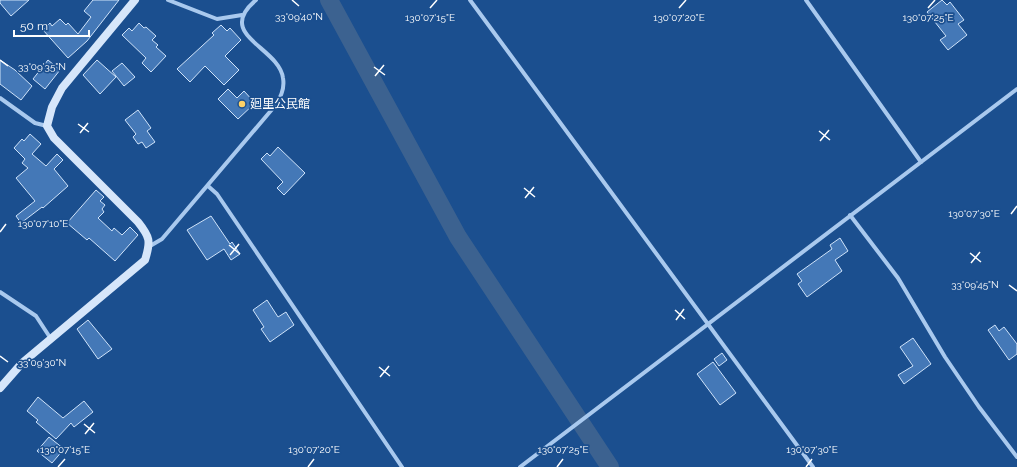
<svg xmlns="http://www.w3.org/2000/svg" width="1017" height="467" font-family="Raleway,'Noto Sans JP',sans-serif">
<style>
.lines{fill:none;stroke-linecap:round;stroke-linejoin:round}
.river{stroke:#3c6290;stroke-width:18}
.building{fill:#4478b7;stroke:#cfe3fa}
.street{stroke:#a9c9ee;stroke-width:4}
.secondary{stroke:#d6e6fa;stroke-width:8}
.ticks{fill:none;stroke:#fff;stroke-width:1.5}
.poi-dot{fill:#ffd166;stroke:#1b4f8f;stroke-width:1.5}
.labels{text-anchor:middle;stroke-width:3.5;stroke-linejoin:round;paint-order:stroke}
.poi-label{font-size:12px;fill:#fff;stroke:#1b4f8f;text-anchor:start}
.ticks-label{font-size:10px;text-anchor:middle;fill:#fff;stroke:#1b4f8f;stroke-width:3.5;stroke-linejoin:round;paint-order:stroke}
</style>
<rect width="100%" height="100%" fill="#1b4f8f"/>
<g class="lines">
<polyline class="river" points="329,0 458,237 610,467"/>
</g>
<g class="building">
<polygon points="0,0 29,0 11,16 0,3"/>
<polygon points="93,0 119,0 87,41 68,58 43,30 50,23 52,26 60,19 66,25 68,23 78,34 91,17 84,11"/>
<polygon points="942,0 947,5 950,2 964,20 958,24 967,35 948,50 940,40 946,36 927,12"/>
<polygon points="139,23 144,28 146,27 156,36 152,40 158,45 156,47 166,56 151,72 142,63 146,58 122,35 129,28 132,31"/>
<polygon points="221,25 227,31 230,28 241,40 225,56 239,70 224,85 205,66 190,82 177,69 214,35 212,33"/>
<polygon points="0,60 15,70 32,86 21,100 0,84"/>
<polygon points="48,60 60,70 45,89 33,79"/>
<polygon points="97,60 116,77 100,94 83,75"/>
<polygon points="122,63 135,77 124,86 112,71"/>
<polygon points="228,89 237,98 244,91 255,103 238,119 218,99"/>
<polygon points="138,110 151,128 147,131 155,142 146,148 142,142 138,144 133,137 136,134 125,120"/>
<polygon points="30,134 41,144 32,154 46,166 57,154 63,160 54,169 68,186 43,208 42,207 21,223 16,216 35,201 16,178 28,168 22,163 25,159 14,148 22,139 24,141"/>
<polygon points="278,147 305,173 284,195 277,188 283,182 261,159 267,153 270,156"/>
<polygon points="96,190 104,197 100,201 105,205 102,209 104,212 98,218 112,231 114,228 122,235 130,227 138,235 115,261 89,238 87,240 67,223"/>
<polygon points="211,216 230,244 232,242 240,254 231,260 224,249 207,260 187,230"/>
<polygon points="840,238 848,251 835,260 842,271 807,297 798,284 802,281 797,274 832,249 830,245"/>
<polygon points="267,300 278,317 286,312 294,325 270,342 261,329 264,327 253,310"/>
<polygon points="88,320 112,349 98,359 77,329"/>
<polygon points="995,325 999,331 1004,327 1017,344 1017,354 1009,360 988,330"/>
<polygon points="913,338 931,364 904,384 898,375 913,366 900,347"/>
<polygon points="722,353 727,360 719,366 714,359"/>
<polygon points="713,362 736,393 720,405 697,374"/>
<polygon points="38,397 63,418 84,401 93,412 74,427 71,423 56,439 36,422 38,420 27,411"/>
<polygon points="49,437 64,449 52,463 37,451"/>
</g>
<g class="lines">
<g class="street">
<polyline points="168,0 217,19 242,15"/>
<polyline points="470,0 813,467"/>
<polyline points="806,0 921,162"/>
<polyline points="0,98 35,123 47,126"/>
<polyline points="208,186 217,194 402,467"/>
<polyline points="850,215 898,278 945,357 979,407 1017,457"/>
<path d="M 150,246 L 162,239 L 274,107 C 280,98 285,90 283,78 C 279,47 214,35 256,0"/>
<polyline points="0,292 36,316 51,339"/>
<polyline points="520,467 1017,89"/>
</g>
<path class="secondary" d="M 0,388 L 22,363 L 145,260 C 151,241 150,237 138,222 L 54,138 L 47,126 L 52,107 L 62,88 L 135,0"/>
</g>
<path class="ticks" d="M 292,0 L 299,6M 430,8 L 437,0M 679,8 L 686,0M 928,8 L 935,0M 0,60 L 8,66M 374,67 L 385,75M 375,76 L 384,65M 78,124 L 89,132M 819,131 L 830,140M 80,133 L 88,123M 820,141 L 829,130M 524,188 L 535,197M 525,198 L 534,187M 1011,214 L 1017,206M 0,232 L 6,224M 229,245 L 240,254M 970,253 L 981,262M 230,255 L 239,244M 971,263 L 980,252M 1009,285 L 1017,291M 675,310 L 685,319M 676,320 L 684,309M 0,356 L 8,362M 379,367 L 390,376M 380,377 L 389,366M 84,424 L 95,433M 85,434 L 94,423M 58,467 L 65,459M 308,467 L 314,459M 557,467 L 563,459M 806,467 L 812,459"/>
<circle class="poi-dot" cx="242" cy="104" r="4"/>
<g class="labels">
<g class="poi-label">
<text x="250" y="108">廻里公民館</text>
</g>
</g>
<g class="ticks-label">
<text x="299" y="20">33°09'40"N</text>
<text x="430" y="21">130°07'15"E</text>
<text x="679" y="21">130°07'20"E</text>
<text x="928" y="21">130°07'25"E</text>
<text x="42" y="70">33°09'35"N</text>
<text x="974" y="217">130°07'30"E</text>
<text x="43" y="227">130°07'10"E</text>
<text x="975" y="288">33°09'45"N</text>
<text x="42" y="366">33°09'30"N</text>
<text x="65" y="453">130°07'15"E</text>
<text x="314" y="453">130°07'20"E</text>
<text x="563" y="453">130°07'25"E</text>
<text x="812" y="453">130°07'30"E</text>
</g>
<path d="M14 30v6h75v-6" fill="none" stroke="#ffffff" stroke-width="2"/>
<text x="20" y="30" font-size="12" fill="#ffffff" stroke="#1b4f8f" stroke-width="3" paint-order="stroke">50 m</text>
</svg>
